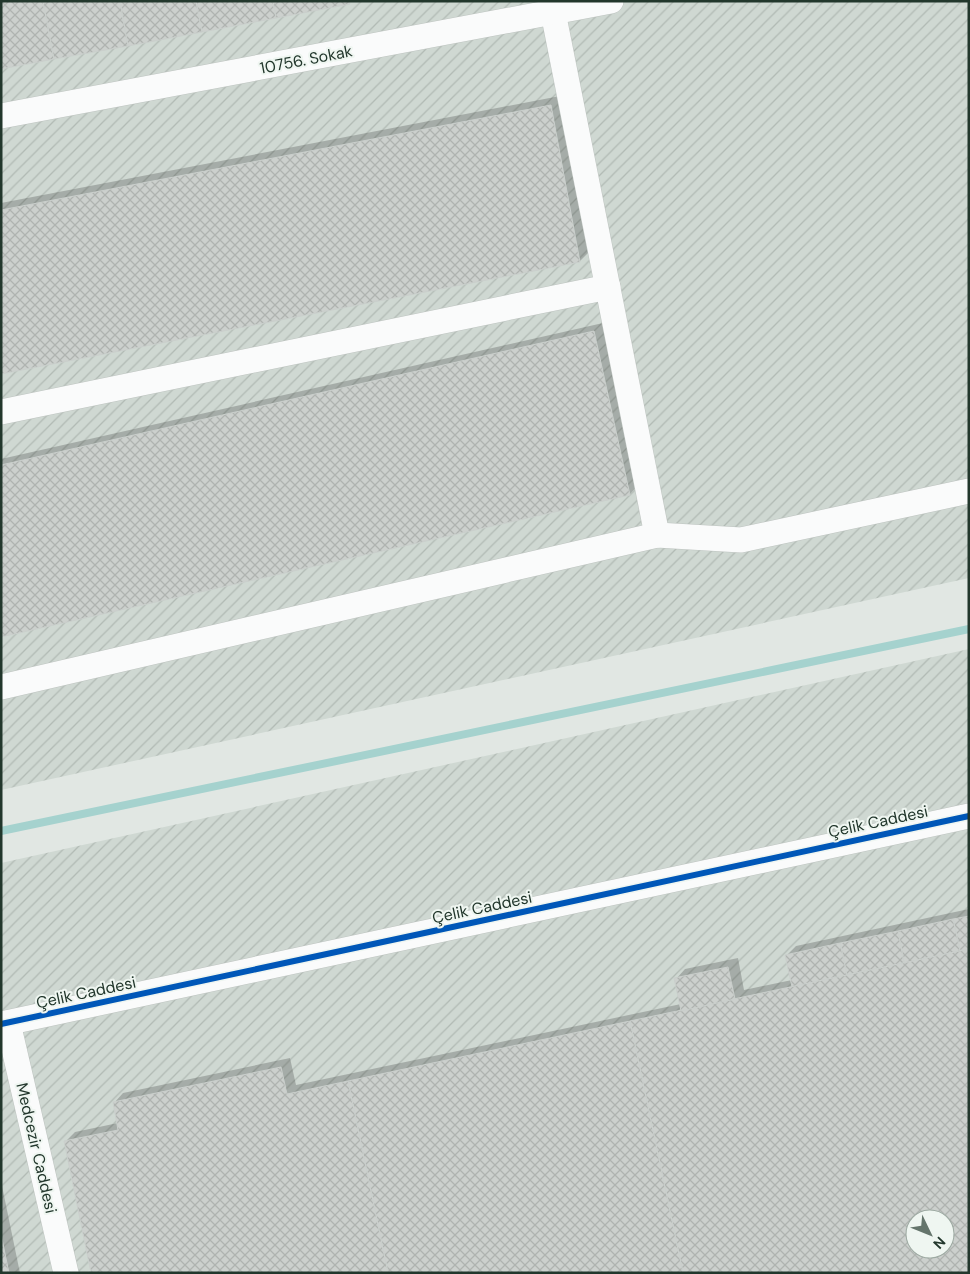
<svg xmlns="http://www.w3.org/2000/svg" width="970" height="1274" font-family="'DM Sans',sans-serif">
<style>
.industrial{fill:url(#industrial-furrows);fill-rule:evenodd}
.shadow{fill:#0003;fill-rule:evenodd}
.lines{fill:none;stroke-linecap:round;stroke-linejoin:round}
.stream{stroke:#a5d2ce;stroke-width:8}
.building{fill:url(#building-cross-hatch);stroke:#cacfcc;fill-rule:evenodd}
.minor-casing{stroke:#bec4c0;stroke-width:26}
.minor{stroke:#fafbfb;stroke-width:25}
.cycleway-casing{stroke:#eff6f1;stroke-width:9}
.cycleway{stroke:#0057b8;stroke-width:6}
.labels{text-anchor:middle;stroke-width:4;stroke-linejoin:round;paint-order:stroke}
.street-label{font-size:16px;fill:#22372c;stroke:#eff6f1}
</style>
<defs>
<pattern id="industrial-furrows" width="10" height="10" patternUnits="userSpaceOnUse" patternTransform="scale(1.25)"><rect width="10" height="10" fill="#cfd8d2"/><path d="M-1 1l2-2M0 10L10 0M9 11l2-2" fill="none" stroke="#b1bab4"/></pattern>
<pattern id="building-cross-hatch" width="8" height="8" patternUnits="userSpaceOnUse" patternTransform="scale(1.25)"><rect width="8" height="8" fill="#ccd0cd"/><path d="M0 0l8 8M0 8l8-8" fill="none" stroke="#afb3b0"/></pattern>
</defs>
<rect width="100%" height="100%" fill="#e1e7e3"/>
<g class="industrial">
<polygon points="1,1 969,1 969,578 1,790"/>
<path d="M 969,649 L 969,1273 L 1,1273 L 1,863 ZM 915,1219 L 945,1219 L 945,1249 L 915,1249 Z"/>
</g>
<g class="shadow">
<polygon points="560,96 589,252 580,261 1,373 1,203"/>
<polygon points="603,323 639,484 630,494 1,636 1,459"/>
<path d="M 969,909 L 969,1273 L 65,1142 L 75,1132 L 118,1123 L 114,1103 L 123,1093 L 290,1058 L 296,1085 L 681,1004 L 676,979 L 685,969 L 738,958 L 744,990 L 792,980 L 787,955 L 796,946 ZM 915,1219 L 945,1219 L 945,1249 L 915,1249 Z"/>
<polygon points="1,1181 20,1273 1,1273"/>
</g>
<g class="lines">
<polyline class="stream" points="1,831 969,629"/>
</g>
<g class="building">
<polygon points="1,1 43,1 54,59 1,69"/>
<polygon points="43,1 120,1 128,46 54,59"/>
<polygon points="120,1 196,1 202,32 128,46"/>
<polygon points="196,1 273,1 276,18 202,32"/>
<polygon points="273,1 349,1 350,4 276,18"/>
<polygon points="551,105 580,262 1,374 1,210"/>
<polygon points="594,331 630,495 1,637 1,465"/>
<polygon points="969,916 969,949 960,951 953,919"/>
<polygon points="953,919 960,951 904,963 898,931"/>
<polygon points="898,931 904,963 847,975 840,943"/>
<polygon points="840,943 847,975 792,987 785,955"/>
<path d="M 969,949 L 969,1273 L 683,1273 L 630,1021 ZM 915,1219 L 945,1219 L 945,1249 L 915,1249 Z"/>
<polygon points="728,967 735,999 681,1011 674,978"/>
<polygon points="630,1021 683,1273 388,1273 348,1081"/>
<polygon points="281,1067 287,1094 348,1081 388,1273 91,1273 64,1141 118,1130 113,1102"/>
<polygon points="1,1234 9,1273 1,1273"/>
</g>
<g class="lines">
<defs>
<g id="minor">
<polyline points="553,12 657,535"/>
<polyline points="1,116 611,1"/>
<polyline points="1,412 608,287"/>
<polyline points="1,687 657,535 741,540 969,491"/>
<polyline points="8,1023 66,1273"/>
<polyline points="1,1024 969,816"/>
</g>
</defs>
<use href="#minor" class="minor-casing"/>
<use href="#minor" class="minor"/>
<defs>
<polyline id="cycleway" points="1,1024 969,816"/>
</defs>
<use href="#cycleway" class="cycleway-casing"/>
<use href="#cycleway" class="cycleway"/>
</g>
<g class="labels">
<g class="street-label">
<text transform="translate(306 59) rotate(-11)" y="6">10756. Sokak</text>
<text transform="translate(878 821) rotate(-12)" y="6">Çelik Caddesi</text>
<text transform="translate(482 907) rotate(-12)" y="6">Çelik Caddesi</text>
<text transform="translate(86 992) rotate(-12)" y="6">Çelik Caddesi</text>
<text transform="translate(37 1148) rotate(77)" y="6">Medcezir Caddesi</text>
</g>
</g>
<rect width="970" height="1274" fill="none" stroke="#22372c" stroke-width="5"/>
<g transform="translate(930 1234) rotate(133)"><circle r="24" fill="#eff6f1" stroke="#9daaa2"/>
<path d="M0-4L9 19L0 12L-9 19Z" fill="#65756c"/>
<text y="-8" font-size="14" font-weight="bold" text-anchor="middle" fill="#22372c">N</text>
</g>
</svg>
